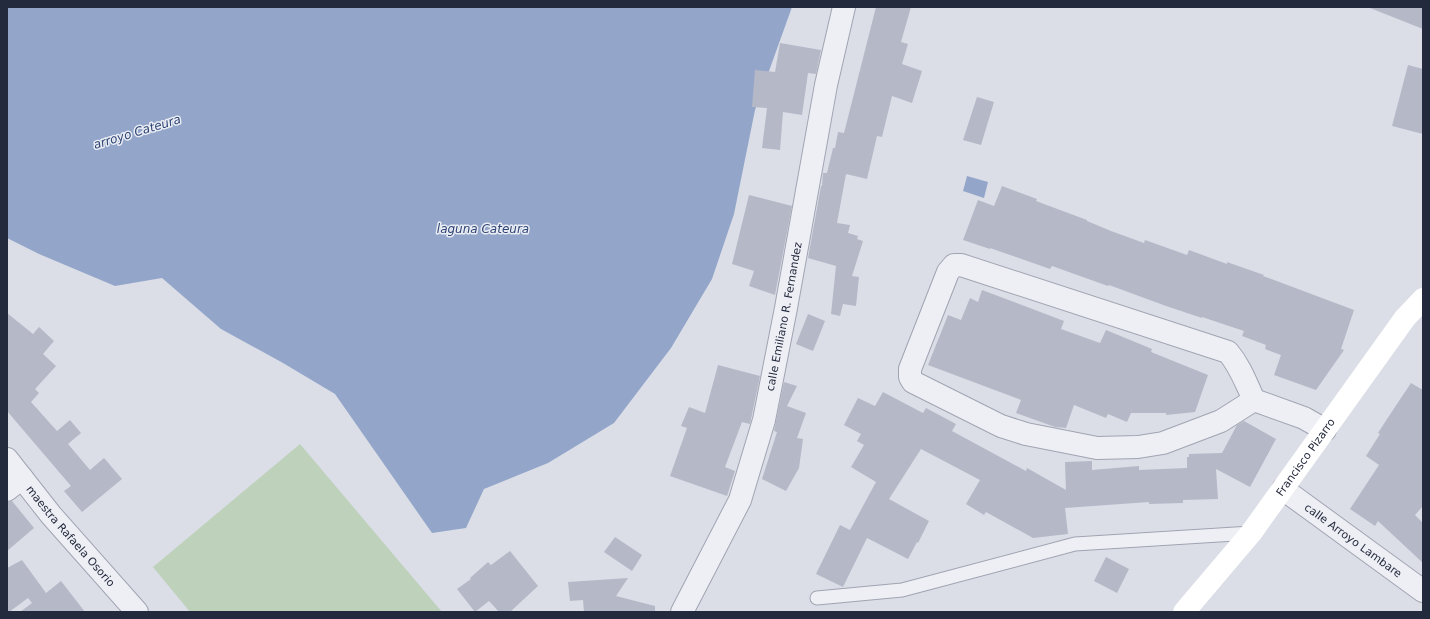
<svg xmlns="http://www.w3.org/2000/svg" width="1430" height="619" font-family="'DejaVu Sans',sans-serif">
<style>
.green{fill:#bed1bb}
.water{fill:#93a6ca}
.building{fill:#b5b9c7}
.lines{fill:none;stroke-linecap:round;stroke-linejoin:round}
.lane-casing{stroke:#a0a4b1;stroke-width:15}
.street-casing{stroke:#a0a4b1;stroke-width:24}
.lane{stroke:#eeeff5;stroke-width:13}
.street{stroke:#eeeff5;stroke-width:22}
.secondary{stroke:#fff;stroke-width:22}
.labels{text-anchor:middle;stroke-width:3;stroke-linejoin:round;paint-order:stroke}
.street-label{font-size:11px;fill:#242a3d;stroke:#eaedf4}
.water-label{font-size:12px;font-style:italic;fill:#2c4373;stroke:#eaedf4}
</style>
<rect width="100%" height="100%" fill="#dbdee7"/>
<polygon class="green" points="300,444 442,612 190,612 153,567"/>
<g class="water">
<polygon points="7,7 792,7 755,110 734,214 712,279 671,348 614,423 548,463 484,489 466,528 432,533 335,394 283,363 221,329 162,278 115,286 39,254 7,238"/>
<polygon points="967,176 988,182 984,198 963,191"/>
</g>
<g class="building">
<polygon points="876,7 911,7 901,42 908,44 902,64 922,71 912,103 892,96 882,137 877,136 867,179 846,174 837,223 850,225 848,233 858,236 857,239 863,241 852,276 859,277 856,306 843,304 840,316 831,314 836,266 808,258 821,186 822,186 823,173 827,173 833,148 835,148 838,132 844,133"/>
<polygon points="1371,7 1423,7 1423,29 1370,8"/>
<polygon points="780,43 821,50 816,74 808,73 802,115 783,112 780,150 762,148 767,108 752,107 755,70 775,72"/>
<polygon points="1408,65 1423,69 1423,134 1392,126"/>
<polygon points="977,97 994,102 981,145 963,140"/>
<polygon points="1002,186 1037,199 1036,201 1087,220 1087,221 1111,231 1144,243 1145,240 1187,255 1189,250 1227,264 1227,262 1264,275 1263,276 1354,310 1341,349 1344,350 1316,390 1274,375 1281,355 1265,349 1266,345 1242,336 1244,331 1202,317 1202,318 1166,306 1109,285 1108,286 1052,266 1050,269 990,248 990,249 963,240 978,200 994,206"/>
<polygon points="749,195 792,206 775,295 749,286 754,271 732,264"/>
<polygon points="982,290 1064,321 1061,329 1100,343 1106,330 1152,349 1151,352 1208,375 1195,412 1166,415 1166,413 1131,413 1127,422 1108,414 1106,418 1074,405 1066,428 1055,427 1016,413 1021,400 928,365 948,315 961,320 970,298 978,302"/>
<polygon points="7,313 33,334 39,327 54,341 43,354 56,366 35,389 39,393 31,402 57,431 70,420 81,433 68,444 90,470 104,458 122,479 82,512 64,491 71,486 7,411"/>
<polygon points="808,314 825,321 813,351 796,344"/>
<polygon points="718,365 760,376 750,424 742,422 725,467 735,471 727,496 670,476 687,428 681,426 689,407 705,413"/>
<polygon points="784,382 797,386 787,406 806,413 797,438 803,439 799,468 786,491 762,479 777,432 774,431"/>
<polygon points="1411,383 1423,390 1423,506 1415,515 1423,523 1423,563 1378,521 1375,526 1350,509 1379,465 1366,456 1380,434 1378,433 1387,419"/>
<polygon points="883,392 923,413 926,408 956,424 952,431 1026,471 1027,468 1066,490 1065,462 1092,461 1092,470 1139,466 1139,470 1187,468 1187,457 1189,457 1189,454 1188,454 1222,453 1237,425 1244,421 1276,439 1250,487 1216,469 1218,499 1183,500 1183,503 1149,504 1149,502 1065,508 1068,534 1033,538 986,512 984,515 966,504 980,480 921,449 889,499 929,521 918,543 917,542 908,559 867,538 843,587 816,574 840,525 850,530 876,482 851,467 864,445 857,441 861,434 844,425 858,398 875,406"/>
<polygon points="12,501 34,528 7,551 7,502"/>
<polygon points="615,537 642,555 632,571 604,552"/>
<polygon points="510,551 538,586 510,612 499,612 489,601 475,612 457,589 471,579 470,578 488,562 491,565"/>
<polygon points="1106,557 1129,569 1117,593 1094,581"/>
<polygon points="22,560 46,593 61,581 85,612 20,612 32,603 28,598 9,612 7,612 7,568"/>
<polygon points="628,578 616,596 655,606 655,612 584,612 583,600 570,601 568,582"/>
</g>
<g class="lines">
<defs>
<polyline id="lane" points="817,598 902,590 1075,544 1251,533"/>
<g id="street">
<path d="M 1254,400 C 1246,383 1240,366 1228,352 L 961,265 L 954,265 L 948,272 L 910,369 L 910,377 L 913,382 L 1001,426 L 1026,434 L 1097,448 L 1138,447 L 1163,443 L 1221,421 L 1254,400 L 1304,418 L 1325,430"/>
<path id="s1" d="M 7,459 L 51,515 L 137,612"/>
<path id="s2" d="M 1283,489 L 1423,591"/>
<polyline points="7,490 22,478"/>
<path id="s3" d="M 682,612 L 740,500 L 764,420 L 786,308 L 826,85 L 844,7"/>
</g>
</defs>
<use href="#lane" class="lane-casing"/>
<use href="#street" class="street-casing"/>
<use href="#lane" class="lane"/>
<use href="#street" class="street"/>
<path class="secondary" id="s4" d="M 1184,612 L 1251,533 L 1405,318 L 1423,299"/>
</g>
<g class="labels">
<g class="street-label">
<text dy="4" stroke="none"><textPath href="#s3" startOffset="315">calle Emiliano R. Fernandez</textPath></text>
<text dy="4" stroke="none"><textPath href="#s4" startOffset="197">Francisco Pizarro</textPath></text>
<text dy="4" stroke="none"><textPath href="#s1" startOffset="100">maestra Rafaela Osorio</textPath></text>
<text dy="4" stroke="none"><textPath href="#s2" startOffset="87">calle Arroyo Lambare</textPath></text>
</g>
<g class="water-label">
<text transform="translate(137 132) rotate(-17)" y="4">arroyo Cateura</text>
<text x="483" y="233">laguna Cateura</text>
</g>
</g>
<rect width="1430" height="619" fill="none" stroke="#242a3d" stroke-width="16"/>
</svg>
